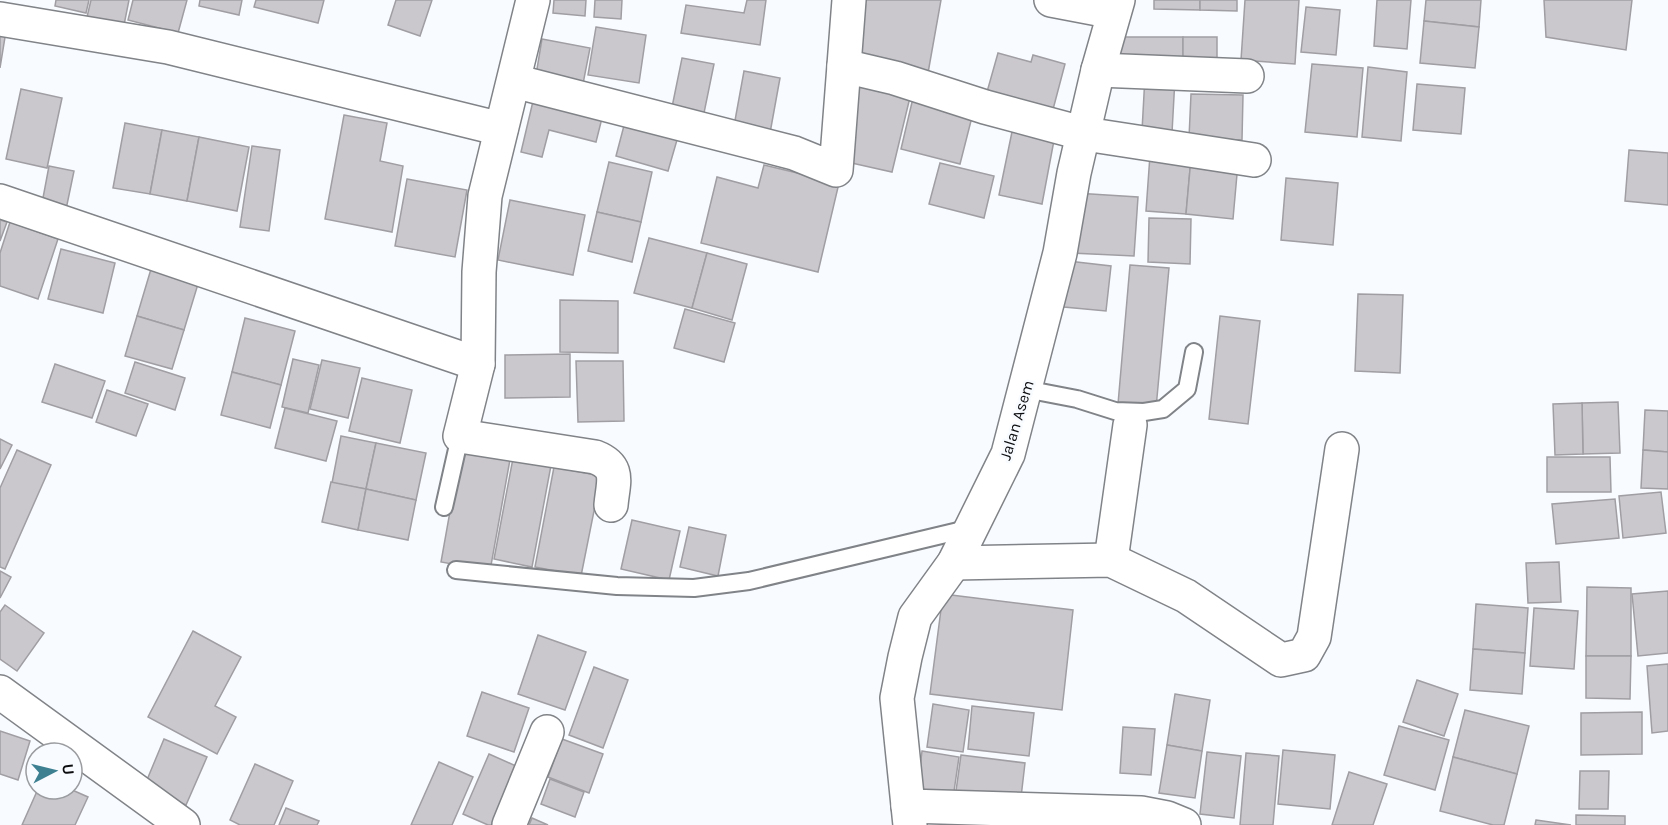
<svg xmlns="http://www.w3.org/2000/svg" width="1668" height="825" font-family="Karla,sans-serif">
<style>
.building{fill:#cac8cd;stroke:#a09ea2;stroke-width:1.5}
.lines{fill:none;stroke-linecap:round;stroke-linejoin:round}
.lane-casing{stroke:#808387;stroke-width:20}
.street-casing{stroke:#808387;stroke-width:36}
.lane{stroke:#fff;stroke-width:16}
.street{stroke:#fff;stroke-width:33}
.labels{text-anchor:middle;stroke-width:5;stroke-linejoin:round;paint-order:stroke}
.street-label{font-size:16px;fill:#0c0d0f;stroke:#f8fbff}
</style>
<rect width="100%" height="100%" fill="#f8fbff"/>
<g class="building">
<polygon points="56,0 89,0 86,13 55,6"/>
<polygon points="91,0 129,0 124,25 87,17"/>
<polygon points="133,0 187,0 178,33 128,20"/>
<polygon points="200,0 242,0 239,15 199,6"/>
<polygon points="256,0 324,0 318,23 254,7"/>
<polygon points="396,0 432,0 420,36 388,25"/>
<polygon points="554,0 586,0 585,16 553,13"/>
<polygon points="595,0 622,0 621,19 594,17"/>
<polygon points="747,0 766,0 760,45 681,33 686,5 744,13"/>
<polygon points="858,0 941,0 928,73 848,58"/>
<polygon points="1154,0 1200,0 1200,10 1154,9"/>
<polygon points="1200,0 1237,0 1237,11 1200,10"/>
<polygon points="1245,0 1299,0 1295,64 1241,60"/>
<polygon points="1377,0 1411,0 1407,49 1374,46"/>
<polygon points="1426,0 1481,0 1479,27 1424,21"/>
<polygon points="1544,0 1632,0 1626,50 1546,37"/>
<polygon points="1306,7 1340,10 1336,55 1301,52"/>
<polygon points="1424,21 1479,27 1475,68 1420,63"/>
<polygon points="596,27 646,35 639,83 588,75"/>
<polygon points="0,30 6,31 0,68"/>
<polygon points="1109,37 1183,37 1183,67 1108,68"/>
<rect x="1183" y="37" width="34" height="30"/>
<polygon points="542,39 590,48 582,89 535,81"/>
<polygon points="998,53 1031,62 1033,55 1065,64 1051,117 985,99"/>
<polygon points="682,58 714,64 703,118 671,112"/>
<polygon points="1312,64 1363,68 1357,137 1305,132"/>
<polygon points="1368,67 1407,72 1401,141 1362,137"/>
<polygon points="744,71 780,78 770,133 734,126"/>
<polygon points="1145,76 1175,78 1172,133 1142,131"/>
<polygon points="856,81 911,93 892,172 838,160"/>
<polygon points="1417,84 1465,88 1461,134 1413,130"/>
<polygon points="21,89 62,98 47,168 6,159"/>
<polygon points="1191,94 1243,95 1242,140 1189,138"/>
<polygon points="534,97 603,114 596,142 549,130 542,157 521,152"/>
<polygon points="913,98 973,113 960,164 901,149"/>
<polygon points="344,115 387,123 380,161 403,166 392,232 325,219"/>
<polygon points="626,118 679,133 668,171 616,156"/>
<polygon points="125,123 162,130 150,194 113,188"/>
<polygon points="1013,127 1055,135 1042,204 999,195"/>
<polygon points="162,130 199,137 187,201 150,194"/>
<polygon points="199,137 249,147 237,211 187,201"/>
<polygon points="252,146 280,150 269,231 240,227"/>
<polygon points="1629,150 1668,153 1668,205 1625,201"/>
<polygon points="1150,155 1191,158 1186,214 1146,211"/>
<polygon points="1191,158 1238,163 1233,219 1186,214"/>
<polygon points="609,162 652,172 641,222 597,212"/>
<polygon points="940,163 994,176 984,218 929,204"/>
<polygon points="764,165 839,183 818,272 701,243 717,177 758,188"/>
<polygon points="49,166 74,171 64,219 40,214"/>
<polygon points="1286,178 1338,183 1333,245 1281,240"/>
<polygon points="407,179 467,190 455,257 395,246"/>
<polygon points="1075,193 1138,197 1134,256 1071,253"/>
<polygon points="510,200 585,215 573,275 498,260"/>
<polygon points="597,212 641,222 632,262 588,251"/>
<polygon points="1149,218 1191,219 1190,264 1148,262"/>
<polygon points="0,220 7,222 0,241"/>
<polygon points="10,222 58,239 38,299 0,286 0,253"/>
<polygon points="649,238 707,253 692,308 634,293"/>
<polygon points="61,249 115,263 103,313 48,299"/>
<polygon points="707,253 747,264 732,320 692,308"/>
<polygon points="1068,261 1111,266 1106,311 1064,307"/>
<polygon points="1130,265 1169,268 1156,408 1118,404"/>
<polygon points="151,269 198,284 184,330 137,316"/>
<polygon points="1358,294 1403,295 1400,373 1355,371"/>
<polygon points="560,300 618,301 618,353 560,352"/>
<polygon points="685,309 735,323 724,362 674,348"/>
<polygon points="137,316 184,330 172,369 125,356"/>
<polygon points="1220,316 1260,321 1248,424 1209,419"/>
<polygon points="245,318 295,331 281,385 232,372"/>
<polygon points="570,354 570,397 505,398 505,355"/>
<polygon points="293,359 319,365 308,413 282,407"/>
<polygon points="322,360 360,368 348,418 310,409"/>
<polygon points="576,361 623,361 624,421 578,422"/>
<polygon points="135,362 185,378 175,410 125,393"/>
<polygon points="55,364 105,381 92,418 42,402"/>
<polygon points="232,372 281,385 270,428 221,415"/>
<polygon points="362,378 412,390 400,443 349,431"/>
<polygon points="107,390 148,404 136,436 96,422"/>
<polygon points="1618,402 1620,453 1583,454 1582,403"/>
<polygon points="1582,403 1583,454 1555,455 1553,404"/>
<polygon points="285,408 337,421 326,461 275,448"/>
<polygon points="1645,410 1668,411 1668,452 1643,450"/>
<polygon points="341,436 376,443 366,489 332,483"/>
<polygon points="0,439 12,445 0,469"/>
<polygon points="376,443 426,453 416,500 366,489"/>
<polygon points="462,444 511,454 490,571 441,562"/>
<polygon points="17,450 51,465 5,569 0,567 0,488"/>
<polygon points="1643,450 1668,452 1668,489 1641,488"/>
<polygon points="514,453 552,460 532,567 494,559"/>
<polygon points="1547,457 1610,457 1611,492 1547,492"/>
<polygon points="554,467 601,476 581,576 535,567"/>
<polygon points="331,482 366,489 358,530 322,522"/>
<polygon points="366,489 416,500 408,540 358,530"/>
<polygon points="1661,492 1666,533 1623,538 1619,496"/>
<polygon points="1615,499 1619,538 1556,544 1552,504"/>
<polygon points="632,520 680,531 669,580 621,569"/>
<polygon points="689,527 726,535 718,576 680,567"/>
<polygon points="1559,562 1561,602 1528,603 1526,563"/>
<polygon points="0,571 11,577 0,598"/>
<polygon points="1587,587 1631,588 1631,656 1586,656"/>
<polygon points="1668,591 1668,653 1638,656 1632,594"/>
<polygon points="943,594 1073,610 1062,710 930,694"/>
<polygon points="1476,604 1528,608 1525,653 1473,649"/>
<polygon points="5,605 44,633 17,671 0,659 0,612"/>
<polygon points="1534,608 1578,611 1574,669 1530,666"/>
<polygon points="193,631 241,657 215,706 236,717 217,754 148,717"/>
<polygon points="538,635 586,652 565,710 518,694"/>
<polygon points="1473,649 1525,653 1522,694 1470,690"/>
<polygon points="1586,656 1631,656 1630,699 1586,698"/>
<polygon points="1668,664 1668,731 1652,733 1647,666"/>
<polygon points="594,667 628,680 603,748 569,735"/>
<polygon points="1417,680 1458,694 1444,736 1403,722"/>
<polygon points="482,692 529,708 514,752 467,736"/>
<polygon points="1175,694 1210,700 1202,751 1167,745"/>
<polygon points="933,704 969,710 963,752 927,747"/>
<polygon points="972,706 1034,713 1029,756 968,749"/>
<polygon points="1465,710 1529,726 1517,774 1453,757"/>
<polygon points="1642,712 1642,754 1581,755 1581,713"/>
<polygon points="1399,726 1449,740 1435,790 1384,775"/>
<polygon points="1123,727 1155,729 1151,775 1120,773"/>
<polygon points="0,731 30,741 18,780 0,774"/>
<polygon points="164,739 207,757 186,805 144,787"/>
<polygon points="562,739 603,754 589,793 548,777"/>
<polygon points="1167,745 1202,751 1195,798 1159,793"/>
<polygon points="1283,750 1335,755 1330,809 1278,804"/>
<polygon points="922,751 959,757 953,798 917,793"/>
<polygon points="1207,752 1241,756 1234,818 1200,814"/>
<polygon points="1246,753 1279,756 1273,825 1240,825"/>
<polygon points="489,754 525,770 501,825 488,825 463,814"/>
<polygon points="961,755 1025,763 1020,806 955,798"/>
<polygon points="1453,757 1517,774 1504,825 1493,825 1440,811"/>
<polygon points="439,762 473,777 452,825 411,825"/>
<polygon points="255,764 293,781 274,825 240,825 230,820"/>
<polygon points="1580,771 1609,771 1608,809 1579,809"/>
<polygon points="1349,772 1387,784 1373,825 1332,825"/>
<polygon points="550,779 584,792 575,817 541,804"/>
<polygon points="38,789 70,789 88,797 75,825 22,825"/>
<polygon points="286,808 319,821 317,825 279,825"/>
<polygon points="1576,815 1625,816 1625,825 1576,825"/>
<polygon points="532,818 548,825 529,825"/>
<polygon points="1536,820 1571,825 1535,825"/>
</g>
<g class="lines">
<defs>
<g id="lane">
<polyline points="1025,389 1077,399 1115,411 1144,412 1163,409 1187,389 1194,352"/>
<polyline points="444,507 460,436"/>
<polyline points="456,570 617,586 694,588 749,581 971,528"/>
</g>
<g id="street">
<path d="M 533,0 L 485,196 L 479,272 L 478,364 L 460,436 L 595,457 C 621,467 613,482 611,505"/>
<polyline points="1051,0 1114,12"/>
<polyline points="0,19 168,47 501,129"/>
<polyline points="844,66 895,78 985,107 1085,134 1254,160"/>
<polyline points="1098,70 1247,76"/>
<polyline points="514,81 794,153 836,170 849,0"/>
<polyline points="0,201 478,364"/>
<polyline points="1111,560 1130,425"/>
<polyline points="954,563 1111,560 1186,596 1281,660 1304,655 1314,637 1342,449"/>
<polyline points="0,692 183,825"/>
<polyline points="908,806 1141,813 1167,818 1184,825"/>
<polyline points="509,825 547,732"/>
<polyline points="910,825 897,698 905,657 915,617 954,563 1008,454 1060,253 1074,173 1098,70 1118,0"/>
</g>
</defs>
<use href="#lane" class="lane-casing"/>
<use href="#street" class="street-casing"/>
<use href="#lane" class="lane"/>
<use href="#street" class="street"/>
</g>
<g class="labels">
<g class="street-label">
<text transform="translate(1016 420) rotate(-73)" y="6">Jalan Asem</text>
</g>
</g>
<g transform="translate(54 771) rotate(83)"><circle r="28" fill="#f8fbff" stroke="#9a9c9f" stroke-width="1.5"/>
<path d="M0-4.5L10 22L0 15L-10 22Z" fill="#3d8091"/>
<text y="-9" font-size="16" font-weight="bold" text-anchor="middle" fill="#0c0d0f">U</text>
</g>
</svg>
